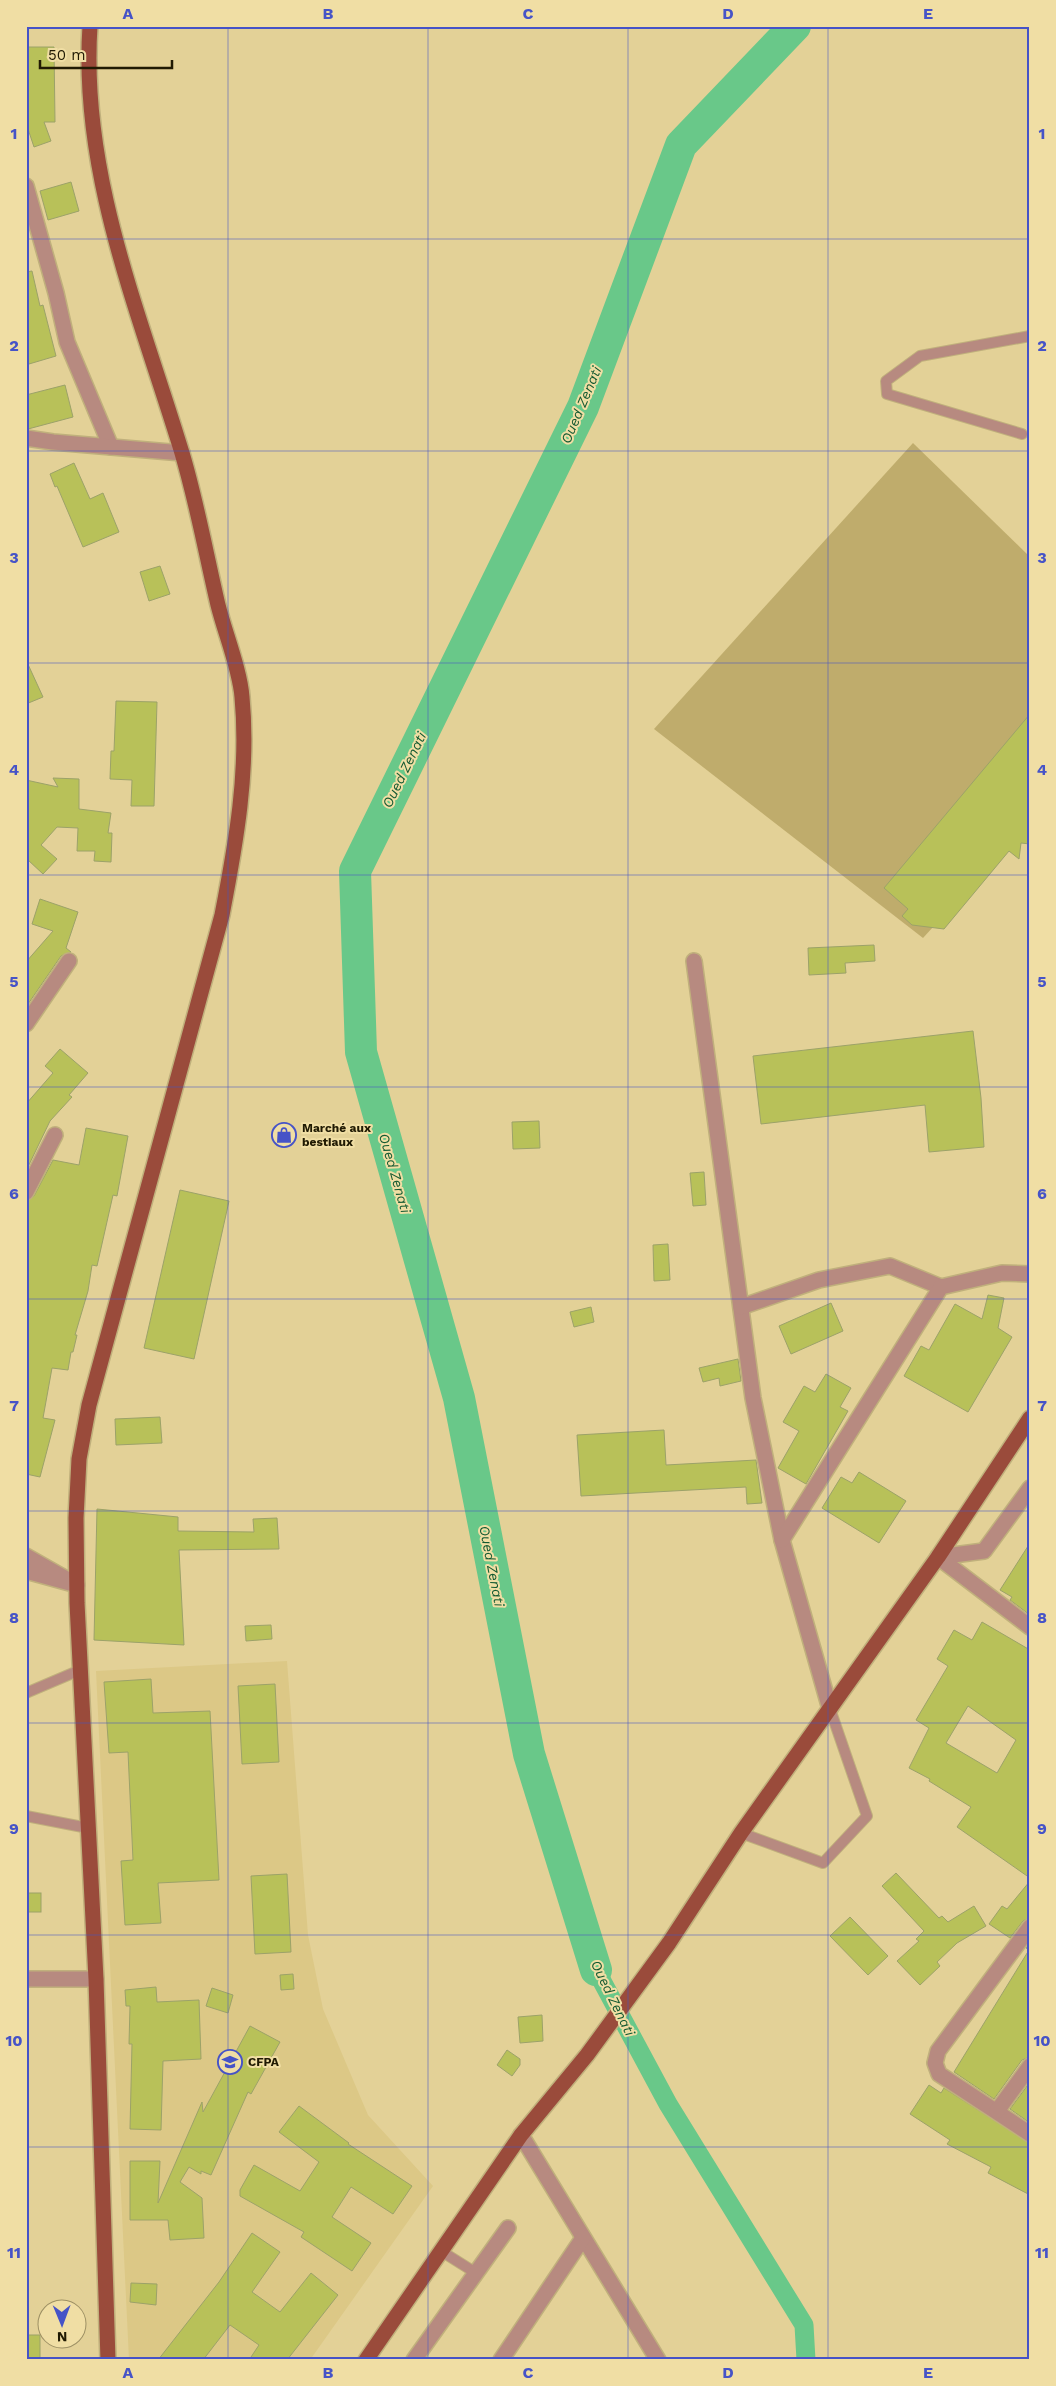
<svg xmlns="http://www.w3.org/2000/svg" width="1056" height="2386" font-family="'Work Sans',sans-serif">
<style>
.built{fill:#dcc886}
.green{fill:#bfac6c}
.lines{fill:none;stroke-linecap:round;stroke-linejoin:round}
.canal{stroke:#69c889;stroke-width:19}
.river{stroke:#69c889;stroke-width:32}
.building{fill:#b8c159;stroke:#9ca269;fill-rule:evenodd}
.lane-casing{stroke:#c0b07c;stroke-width:12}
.street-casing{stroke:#c0b07c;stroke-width:18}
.primary-casing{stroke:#c0b07c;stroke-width:18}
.lane{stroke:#b78a80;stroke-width:10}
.street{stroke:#b78a80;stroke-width:15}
.primary{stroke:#9a4b3b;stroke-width:15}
.grid{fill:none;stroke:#4653c7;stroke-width:1;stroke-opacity:0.55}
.labels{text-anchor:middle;stroke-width:4;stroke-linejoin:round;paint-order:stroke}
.poi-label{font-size:12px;font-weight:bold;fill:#201a03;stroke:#f0dea4;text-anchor:start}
.water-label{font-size:14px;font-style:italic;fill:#135931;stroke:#f0dea4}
.neatline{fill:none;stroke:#4653c7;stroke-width:2}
.grid-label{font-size:16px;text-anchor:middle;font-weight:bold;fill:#4653c7}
</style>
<rect width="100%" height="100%" fill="#e3d197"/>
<polygon class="built" points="287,1661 308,1935 323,2009 368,2115 433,2186 310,2360 129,2360 96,1671"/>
<polygon class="green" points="913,443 1030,557 1030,821 923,938 654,729"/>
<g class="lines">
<polyline class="canal" points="596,1970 668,2104 804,2325 806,2360"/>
<polyline class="river" points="596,1970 529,1754 459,1398 361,1052 355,871 583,407 681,145 795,26"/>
</g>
<g class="building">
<polygon points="26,47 54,47 55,122 44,122 51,141 34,147 26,123"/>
<polygon points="71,182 79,211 48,220 40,191"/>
<polygon points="32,271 40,306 43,305 56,356 29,364 26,354 26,272"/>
<polygon points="65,385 73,417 28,429 26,395"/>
<polygon points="74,463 90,499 103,493 119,532 83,547 57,486 55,487 50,474"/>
<polygon points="160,566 170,594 149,601 140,572"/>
<polygon points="26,660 43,697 26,704"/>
<polygon points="116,701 157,702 154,806 131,806 132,780 110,779 111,751 114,751"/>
<polygon points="1030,714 1030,844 1021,843 1019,859 1009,851 944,929 912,925 902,916 908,909 884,888"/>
<polygon points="53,778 79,779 79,809 111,813 108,833 112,833 111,862 94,861 95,851 77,851 78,828 57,827 41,845 57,859 43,874 28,860 26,862 26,780 58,787"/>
<polygon points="40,899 78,912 66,948 71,952 61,956 26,1007 26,962 53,931 32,924"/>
<polygon points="874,945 875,961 845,963 846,973 809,975 808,948"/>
<polygon points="973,1031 981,1098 984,1147 929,1152 925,1105 761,1124 753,1056"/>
<polygon points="60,1049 88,1073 69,1095 72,1097 50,1121 26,1171 26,1104 53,1073 45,1066"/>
<polygon points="539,1121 540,1148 513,1149 512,1122"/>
<polygon points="86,1128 128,1136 117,1196 113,1195 97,1266 92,1265 88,1291 75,1335 77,1335 73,1352 71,1352 68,1370 52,1368 43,1418 55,1420 40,1477 26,1474 26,1201 34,1196 53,1160 79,1165"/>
<polygon points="704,1172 706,1205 693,1206 690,1173"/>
<polygon points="180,1190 229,1201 194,1359 144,1348"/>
<polygon points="668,1244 670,1280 654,1281 653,1245"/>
<polygon points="988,1295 1004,1298 998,1328 1012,1337 968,1412 904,1376 921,1346 929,1350 955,1304 982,1319"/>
<polygon points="831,1303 843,1331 791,1354 779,1326"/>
<polygon points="591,1307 594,1322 574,1327 570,1312"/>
<polygon points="738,1359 741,1381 720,1386 719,1378 703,1382 699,1368"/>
<polygon points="826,1374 851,1388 840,1407 848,1411 806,1484 778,1468 799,1431 783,1422 804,1386 815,1392"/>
<polygon points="160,1417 162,1443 116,1445 115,1419"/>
<polygon points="664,1430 666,1465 756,1460 762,1503 747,1504 746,1487 581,1496 577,1435"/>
<polygon points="859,1472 906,1501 879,1543 822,1508 841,1477 852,1483"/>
<polygon points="97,1509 178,1517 178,1531 254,1532 253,1519 277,1518 279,1549 179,1550 184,1645 94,1640"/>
<polygon points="1030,1543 1030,1615 1010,1600 1012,1597 1000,1590"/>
<path d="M 982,1622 L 1030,1650 L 1030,1878 L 957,1827 L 971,1807 L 929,1781 L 930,1779 L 909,1768 L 929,1728 L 916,1720 L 948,1666 L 937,1659 L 954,1630 L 972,1640 ZM 968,1706 L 1016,1740 L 997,1773 L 946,1743 Z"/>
<polygon points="271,1625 272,1639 246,1641 245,1626"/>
<polygon points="151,1679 153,1713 210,1711 219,1880 158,1883 161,1923 125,1925 121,1861 133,1860 128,1752 109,1753 104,1682"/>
<polygon points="275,1684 279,1762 242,1764 238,1686"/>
<polygon points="896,1873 939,1918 942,1916 948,1922 974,1906 986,1926 957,1943 937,1962 940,1966 920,1985 897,1961 919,1941 916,1939 924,1931 882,1886"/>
<polygon points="287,1874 291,1952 255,1954 251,1876"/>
<polygon points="1030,1881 1030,1918 1023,1921 1010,1938 989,1924 1002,1906 1007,1909"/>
<rect x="26" y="1893" width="15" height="19"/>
<polygon points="850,1917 888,1956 868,1975 830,1936"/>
<polygon points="1030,1943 1030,2057 1022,2060 994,2099 954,2072 1029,1950 1026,1948"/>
<polygon points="293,1974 294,1989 281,1990 280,1975"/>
<polygon points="156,1987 157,2002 199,2000 201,2059 163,2061 161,2130 130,2129 132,2044 129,2044 130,2006 126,2006 125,1990"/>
<polygon points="212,1988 233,1995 228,2013 206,2006"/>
<polygon points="542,2015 543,2041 520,2043 518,2017"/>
<polygon points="250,2026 280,2042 251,2094 248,2092 211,2175 201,2171 201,2174 189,2167 180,2182 202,2198 204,2238 170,2240 168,2220 130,2220 130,2161 160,2161 158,2203 202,2102 203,2112"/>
<polygon points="507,2050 520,2059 520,2065 512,2076 497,2065"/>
<polygon points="1030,2082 1030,2123 1010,2109"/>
<polygon points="929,2085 941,2093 944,2088 1030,2143 1030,2195 988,2173 991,2167 947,2144 950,2140 910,2114"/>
<polygon points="299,2106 349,2143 348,2144 412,2186 393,2214 351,2187 332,2217 371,2243 352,2271 301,2237 304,2232 240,2196 240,2190 254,2165 300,2191 319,2162 279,2132"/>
<polygon points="252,2233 280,2252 252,2292 280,2312 311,2273 338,2295 287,2360 249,2360 259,2345 230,2325 203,2360 158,2360 219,2282"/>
<polygon points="131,2283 157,2284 156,2305 130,2302"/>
<rect x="26" y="2335" width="14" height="25"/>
</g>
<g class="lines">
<defs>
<g id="lane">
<polyline points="1022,434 887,394 886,381 920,356 1030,336"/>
<polyline points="26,1693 80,1670"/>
<polyline points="26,1816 88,1828"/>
<polyline points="741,1833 823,1863 867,1816 830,1709"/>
<polyline points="441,2251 476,2273"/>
</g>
<g id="street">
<polyline points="26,186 56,293 67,342 111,447"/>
<polyline points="26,438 53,442 182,453"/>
<polyline points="694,961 753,1398 782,1540 830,1709"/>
<polyline points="26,1024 69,961"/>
<polyline points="26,1192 55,1135"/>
<polyline points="741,1307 819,1280 890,1266 941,1287"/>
<polyline points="782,1540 941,1287 1002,1273 1030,1274"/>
<polyline points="26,1556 77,1585 26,1571"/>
<polyline points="938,1557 984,1551 1030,1488"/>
<polyline points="938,1557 1030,1627"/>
<polyline points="1030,1927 938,2051 935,2063 939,2074 1030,2134"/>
<polyline points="26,1979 96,1979"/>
<polyline points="997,2111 1030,2066"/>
<polyline points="521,2135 658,2360"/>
<polyline points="414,2360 508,2228"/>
<polyline points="501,2360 583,2238"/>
</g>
<g id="primary">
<path d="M 90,26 C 80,174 140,314 182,453 C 197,503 206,554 218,605 C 225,633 240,670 242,697 C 249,771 236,843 222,915 L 89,1405 L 79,1459 L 76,1518 L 77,1603 L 96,1979 L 108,2360"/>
<polyline points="366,2360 521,2135 587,2055 669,1943 741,1833 938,1557 1030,1418"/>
</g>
</defs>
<use href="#lane" class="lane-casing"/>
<use href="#street" class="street-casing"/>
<use href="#primary" class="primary-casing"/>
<use href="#lane" class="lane"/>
<use href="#street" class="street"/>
<use href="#primary" class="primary"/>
</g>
<path class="grid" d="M 228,26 L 228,2360M 428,26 L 428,2360M 628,26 L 628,2360M 828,26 L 828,2360M 26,239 L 1030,239M 26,451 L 1030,451M 26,663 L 1030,663M 26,875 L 1030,875M 26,1087 L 1030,1087M 26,1299 L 1030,1299M 26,1511 L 1030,1511M 26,1723 L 1030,1723M 26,1935 L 1030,1935M 26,2147 L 1030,2147"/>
<defs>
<symbol id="shop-ring" viewBox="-11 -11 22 22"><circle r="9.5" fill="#f0dea4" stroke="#4653c7" stroke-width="1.5"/><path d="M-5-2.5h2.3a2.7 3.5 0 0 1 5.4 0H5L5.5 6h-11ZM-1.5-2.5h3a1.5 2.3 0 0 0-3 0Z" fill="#4653c7"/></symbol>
<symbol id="university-ring" viewBox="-11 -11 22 22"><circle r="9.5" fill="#f0dea4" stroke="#4653c7" stroke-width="1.5"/><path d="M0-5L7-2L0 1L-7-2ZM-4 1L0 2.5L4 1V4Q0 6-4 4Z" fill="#4653c7"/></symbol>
</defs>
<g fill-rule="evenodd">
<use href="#shop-ring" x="270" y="1121" width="28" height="28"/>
<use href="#university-ring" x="216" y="2048" width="28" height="28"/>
</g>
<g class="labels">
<g class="poi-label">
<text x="302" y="1132">Marché aux<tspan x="302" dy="14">bestiaux</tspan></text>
<text x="248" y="2066">CFPA</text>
</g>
<g class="water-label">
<text transform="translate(581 405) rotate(-67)" y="5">Oued Zenati</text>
<text transform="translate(404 770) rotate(-64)" y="5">Oued Zenati</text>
<text transform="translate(395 1173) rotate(74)" y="5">Oued Zenati</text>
<text transform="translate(492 1566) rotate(79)" y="5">Oued Zenati</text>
<text transform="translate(613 1998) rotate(64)" y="5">Oued Zenati</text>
</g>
</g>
<rect width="1056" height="2386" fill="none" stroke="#f0dea4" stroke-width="55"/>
<g transform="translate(62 2324) rotate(179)"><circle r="24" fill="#f0dea4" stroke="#9d9064"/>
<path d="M0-4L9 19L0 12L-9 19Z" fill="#4653c7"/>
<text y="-8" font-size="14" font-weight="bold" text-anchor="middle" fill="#201a03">N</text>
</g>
<path d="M40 60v8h132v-8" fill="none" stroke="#201a03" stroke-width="2.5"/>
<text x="48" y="60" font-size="15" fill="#201a03" stroke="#f0dea4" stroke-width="4" paint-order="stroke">50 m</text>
<rect x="28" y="28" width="1000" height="2330" class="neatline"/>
<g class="grid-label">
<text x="128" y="19">A</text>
<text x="328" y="19">B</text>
<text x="528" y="19">C</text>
<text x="728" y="19">D</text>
<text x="928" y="19">E</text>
<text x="14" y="139">1</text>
<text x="1042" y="139">1</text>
<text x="14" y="351">2</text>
<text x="1042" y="351">2</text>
<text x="14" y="563">3</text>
<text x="1042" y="563">3</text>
<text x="14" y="775">4</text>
<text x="1042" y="775">4</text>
<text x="14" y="987">5</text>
<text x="1042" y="987">5</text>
<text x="14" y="1199">6</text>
<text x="1042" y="1199">6</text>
<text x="14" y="1411">7</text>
<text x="1042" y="1411">7</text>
<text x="14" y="1623">8</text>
<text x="1042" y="1623">8</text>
<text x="14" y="1834">9</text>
<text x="1042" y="1834">9</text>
<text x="14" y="2046">10</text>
<text x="1042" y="2046">10</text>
<text x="14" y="2258">11</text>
<text x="1042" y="2258">11</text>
<text x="128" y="2378">A</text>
<text x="328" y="2378">B</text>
<text x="528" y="2378">C</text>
<text x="728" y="2378">D</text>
<text x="928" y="2378">E</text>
</g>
</svg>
